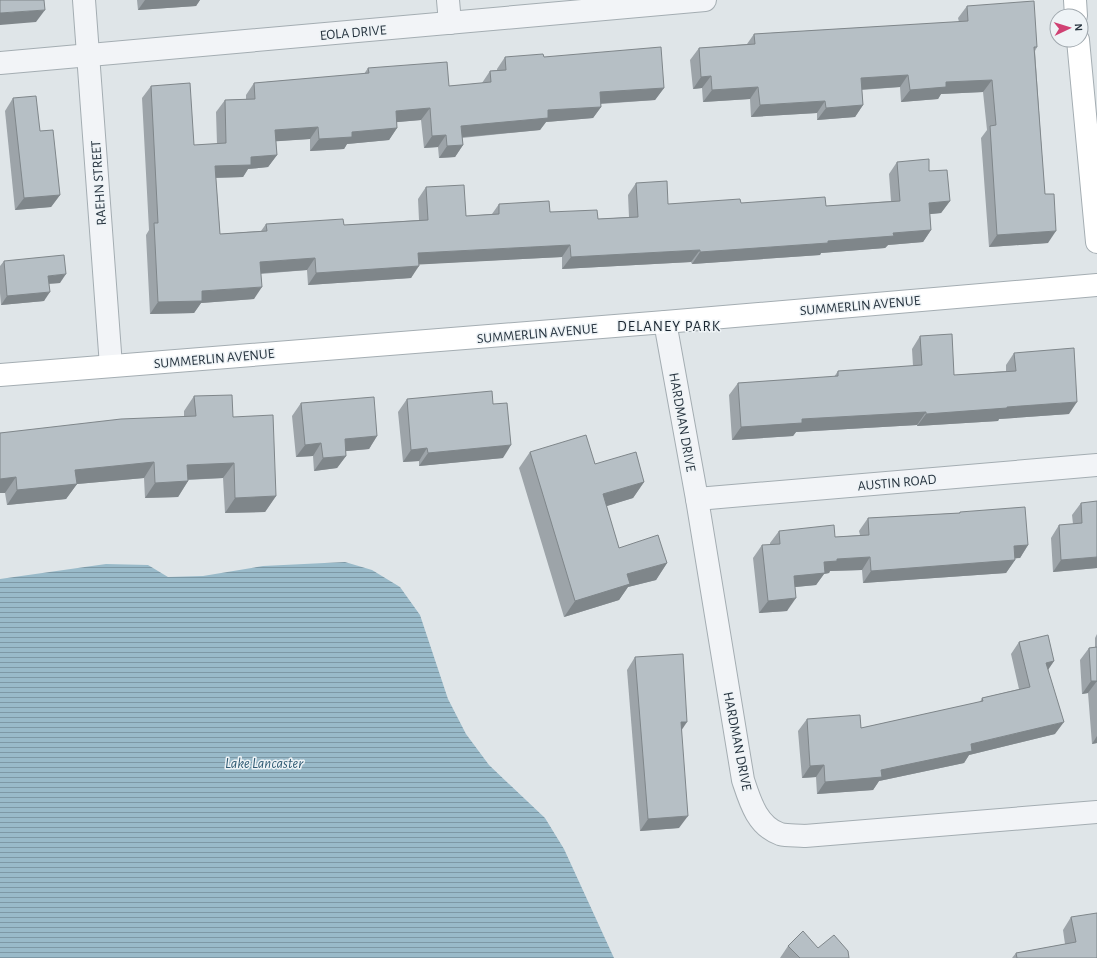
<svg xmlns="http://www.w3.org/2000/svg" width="1097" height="958" font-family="'Alegreya Sans',sans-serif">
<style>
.water{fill:url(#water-rules)}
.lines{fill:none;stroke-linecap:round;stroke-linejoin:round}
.street-casing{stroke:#a4adb2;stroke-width:24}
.secondary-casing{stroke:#a4adb2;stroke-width:24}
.street{stroke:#f2f4f7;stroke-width:22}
.secondary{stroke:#fff;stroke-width:22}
.wall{fill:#9da4a9}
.shaded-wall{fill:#7f868a}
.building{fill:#b6bfc5;stroke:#7f868a}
.labels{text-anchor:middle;stroke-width:3;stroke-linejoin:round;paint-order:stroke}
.street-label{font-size:14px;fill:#283540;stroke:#eef3f6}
.neighbourhood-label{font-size:15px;letter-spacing:1px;fill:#1a2631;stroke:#eef3f6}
.water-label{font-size:15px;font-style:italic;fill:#315c74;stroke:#eef3f6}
</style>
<defs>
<pattern id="water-rules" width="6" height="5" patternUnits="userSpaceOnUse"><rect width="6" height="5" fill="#99bac9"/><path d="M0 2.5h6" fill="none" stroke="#7d98a5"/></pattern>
</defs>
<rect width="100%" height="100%" fill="#dfe5e8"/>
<polygon class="water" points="345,562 372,570 400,587 420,615 448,699 466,734 489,765 545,818 564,849 614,958 0,958 0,579 106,564 148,565 168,577 203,576 263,566"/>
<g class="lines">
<defs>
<g id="street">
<polyline points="84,0 111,366"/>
<polyline points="448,0 450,23"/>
<polyline points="0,63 705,0"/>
<path d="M 665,322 L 697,499 L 743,780 C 750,801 757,826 780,834 C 788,836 797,835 805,836 L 1097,812"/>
<polyline points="697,499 1097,465"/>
</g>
<g id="secondary">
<polyline points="1075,0 1076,16"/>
<polyline points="1078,40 1097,242"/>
<polyline points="0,375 665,322 1097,285"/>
</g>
</defs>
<use href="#street" class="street-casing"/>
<use href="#secondary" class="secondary-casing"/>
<use href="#street" class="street"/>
<use href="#secondary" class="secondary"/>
</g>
<g class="wall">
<polygon points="137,0 200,0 196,6 138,10"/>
<polygon points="967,6 1037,47 1035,51 1048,243 989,247 981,138 987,130 983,92 941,94 938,99 901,102 900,87 862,90 863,105 855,117 817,120 817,113 751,117 750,99 703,102 702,88 693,89 690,60 699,48 747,44 754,34 959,22 958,18"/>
<polygon points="505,57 544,57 664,88 655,100 601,104 601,107 593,118 546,122 540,130 462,138 463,145 455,157 439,158 438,147 424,148 421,120 397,122 397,128 389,140 347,144 344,149 310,151 310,139 276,141 277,155 268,167 248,169 243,177 216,178 220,234 261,231 266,224 344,225 419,220 418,199 426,187 466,216 492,214 499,204 598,219 629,217 628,195 636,183 668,204 741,203 826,206 891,201 889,174 897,162 929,171 950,201 941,213 930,214 931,230 923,242 888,245 885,248 821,253 820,255 692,264 691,262 562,269 562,257 419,264 411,278 308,285 307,270 261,274 254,299 201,303 194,313 150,314 146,235 149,230 142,98 151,86 194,145 217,144 216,112 225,100 246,99 246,95 254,83 364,74 368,68 449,86 482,83 490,71 497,70 497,69"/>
<polygon points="13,98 40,131 60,195 51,207 15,210 5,111"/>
<polygon points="4,261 60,283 49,284 44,301 1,305 0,293 0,266"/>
<polygon points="920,336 954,375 1006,371 1006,365 1014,353 1069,414 999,419 998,421 917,426 917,425 796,432 793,436 732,440 729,395 738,383 834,377 838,371 913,366 912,349"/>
<polygon points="194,396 233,417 276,496 265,512 225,513 223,478 188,480 188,481 178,497 145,498 144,478 77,484 66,499 7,505 5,493 0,493 0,433 184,417 184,411"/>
<polygon points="407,399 493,404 503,458 419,466 419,461 403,462 398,412"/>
<polygon points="301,403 377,436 369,449 346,451 346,456 337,468 314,471 313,456 296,457 292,416"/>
<polygon points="530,452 595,464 644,482 633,498 606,506 619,548 667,563 656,580 628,587 619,600 564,617 519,468"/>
<polygon points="1081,503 1097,568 1053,572 1051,538 1059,525 1073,524 1072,515"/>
<polygon points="960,512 1028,545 1020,558 1015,558 1015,560 1006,573 863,583 862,570 830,571 829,573 824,574 816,585 795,587 787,611 759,613 753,558 762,545 770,545 770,543 779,531 835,537 860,535 859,531 868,518 959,513"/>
<polygon points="1097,634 1097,743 1092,744 1088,693 1082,694 1080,660 1089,648 1095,647 1095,638"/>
<polygon points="1019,642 1054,661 1048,669 1055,734 969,755 964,763 879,781 873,790 817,794 816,777 802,778 798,731 807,719 861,728 980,702 982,698 1019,689 1011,654"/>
<polygon points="635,657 682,730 679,828 640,831 627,670"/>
<polygon points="1071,917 1097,958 1012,958 1016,953 1065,944 1063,930"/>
<polygon points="788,946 818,948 849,958 780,958"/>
</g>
<g class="shaded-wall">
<polygon points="145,0 200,0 196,6 138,10"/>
<polygon points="45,10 36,22 0,25 0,13"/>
<polygon points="908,75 900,87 853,90 861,78"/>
<polygon points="711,76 702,88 693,89 701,77"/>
<polygon points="992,80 983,92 941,94 938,99 901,102 910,90 946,82"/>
<polygon points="758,87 750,99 703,102 712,90"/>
<polygon points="664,88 655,100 592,104 600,92"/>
<polygon points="825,101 817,113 751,117 760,105"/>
<polygon points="863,105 855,117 817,120 826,108"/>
<polygon points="601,107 593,118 546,122 540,130 453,138 461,126 548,110"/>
<polygon points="430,108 421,120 387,123 396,111"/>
<polygon points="318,127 310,139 266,142 275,130"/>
<polygon points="397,128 389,140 347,144 344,149 310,151 319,139 352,132"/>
<polygon points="446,135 438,147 424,148 432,136"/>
<polygon points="463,145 455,157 439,158 447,146"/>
<polygon points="277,155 268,167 248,169 243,177 207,178 215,166 251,157"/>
<polygon points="60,195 51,207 15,210 24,198"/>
<polygon points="950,201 941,213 921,215 929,203"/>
<polygon points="931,230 923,242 888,245 885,248 821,253 820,255 692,264 700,252 828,241 893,233"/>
<polygon points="1056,231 1048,243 989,247 997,235"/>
<polygon points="570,245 562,257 410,265 418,253"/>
<polygon points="700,250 691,262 562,269 571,257"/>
<polygon points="315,258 307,270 252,274 260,262"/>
<polygon points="419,266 411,278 308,285 316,273"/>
<polygon points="66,274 60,283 42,284 48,276"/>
<polygon points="262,287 254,299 201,303 194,313 150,314 158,302 202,291"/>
<polygon points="50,292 44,301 1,305 7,296"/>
<polygon points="1077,402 1069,414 999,419 998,421 917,426 926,414 1007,407"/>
<polygon points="926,412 917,425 796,432 793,436 732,440 741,427 802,419"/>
<polygon points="377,436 369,449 336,452 345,439"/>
<polygon points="321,443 313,456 296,457 305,445"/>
<polygon points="511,445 503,458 419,466 428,453"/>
<polygon points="427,448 419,461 403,462 411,450"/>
<polygon points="346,456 337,468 314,471 323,458"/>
<polygon points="154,462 144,478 77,484 66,499 7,505 17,490 75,470"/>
<polygon points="234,463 223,478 177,480 187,465"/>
<polygon points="16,477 5,493 0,493 0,479"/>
<polygon points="188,481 178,497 145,498 155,483"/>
<polygon points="644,482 633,498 591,511 603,494"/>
<polygon points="276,496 265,512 225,513 235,498"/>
<polygon points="1028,545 1020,558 1005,559 1014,546"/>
<polygon points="870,557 862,570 830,571 829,573 824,574 816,585 785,588 794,576 824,562 837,559"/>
<polygon points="1097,557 1097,568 1053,572 1061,560"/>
<polygon points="1015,560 1006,573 863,583 871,571"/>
<polygon points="667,563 656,580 628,587 619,600 564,617 575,601 627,574"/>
<polygon points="796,598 787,611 759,613 768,601"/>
<polygon points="1054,661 1046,673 1046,663"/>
<polygon points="1091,681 1097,681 1088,693 1082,694"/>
<polygon points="681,722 687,722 679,734"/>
<polygon points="1064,722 1055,734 969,755 964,763 879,781 873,790 817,794 825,782 881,770 971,744"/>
<polygon points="1097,736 1097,743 1092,744"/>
<polygon points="824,765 816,777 802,778 810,766"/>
<polygon points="688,816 679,828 640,831 648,819"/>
</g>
<g class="building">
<polygon points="0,0 44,0 45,10 0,13"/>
<polygon points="1034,1 1037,47 1034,47 1045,194 1054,194 1056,231 997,235 990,126 996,125 992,80 946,82 946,87 910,90 908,75 861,78 863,105 826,108 825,101 760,105 758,87 712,90 711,76 701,77 699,48 755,44 754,34 968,21 967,6"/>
<polygon points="661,47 664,88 600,92 601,107 548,110 548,118 461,126 463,145 447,146 446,135 432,136 430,108 396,111 397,128 352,132 352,137 319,139 318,127 275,130 277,155 251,157 251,165 215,166 220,234 267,231 266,224 343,219 344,225 428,220 426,187 464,185 466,216 499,214 499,204 549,201 550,212 597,210 598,219 638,217 636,183 667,181 668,204 740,199 741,203 825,197 826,206 900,201 897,162 929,159 929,171 947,170 950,201 929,203 931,230 893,233 894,236 828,241 828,243 700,252 700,250 571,257 570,245 418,253 419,266 316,273 315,258 260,262 262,287 202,291 202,301 158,302 154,223 158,223 151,86 190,83 194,145 226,143 225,100 255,99 254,83 369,73 368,68 447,62 449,86 491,82 490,71 506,70 505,57 543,54 544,57"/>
<polygon points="36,96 40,131 53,130 60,195 24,198 13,98"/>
<polygon points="64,255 66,274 48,276 50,292 7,296 4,261"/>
<polygon points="952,334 954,375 1016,371 1014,353 1074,348 1077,402 1007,407 1007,408 926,414 926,412 802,419 802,423 741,427 738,383 838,376 838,371 922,365 920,336"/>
<polygon points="492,391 493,404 507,403 511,445 428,453 427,448 411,450 407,399"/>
<polygon points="232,395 233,417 273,415 276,496 235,498 234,463 187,465 188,481 155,483 154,462 75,470 77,484 17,490 16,477 0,479 0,433 121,419 196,416 194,396"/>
<polygon points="374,397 377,436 345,439 346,456 323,458 321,443 305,445 301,403"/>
<polygon points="586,435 595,464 636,452 644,482 603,494 619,548 658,535 667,563 627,574 630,584 575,601 530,452"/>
<polygon points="1097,501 1097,557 1061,560 1059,525 1082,523 1081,503"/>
<polygon points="1025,507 1028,545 1014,546 1015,560 871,571 870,557 837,559 837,561 824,562 825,573 794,576 796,598 768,601 762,545 780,544 779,531 834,525 835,537 869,535 868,518 960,513 960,512"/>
<polygon points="1048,635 1054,661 1046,663 1064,722 971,744 972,751 881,770 882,777 825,782 824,765 810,766 807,719 860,715 861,728 983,701 982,698 1030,687 1019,642"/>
<polygon points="1097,647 1097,682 1097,681 1091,681 1089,648"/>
<polygon points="683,654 687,722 681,722 688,816 648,819 635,657"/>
<polygon points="1097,913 1097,958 1017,958 1016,953 1076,942 1071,917"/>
<polygon points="803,931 818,948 834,935 848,951 849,958 800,958 788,946"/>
</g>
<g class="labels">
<g class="street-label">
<text transform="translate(353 32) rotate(-5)" y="5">EOLA DRIVE</text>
<text transform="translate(98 183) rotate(-94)" y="5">RAEHN STREET</text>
<text transform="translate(860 305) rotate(-5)" y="5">SUMMERLIN AVENUE</text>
<text transform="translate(537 333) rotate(-5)" y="5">SUMMERLIN AVENUE</text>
<text transform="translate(214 358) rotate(-5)" y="5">SUMMERLIN AVENUE</text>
<text transform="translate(683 422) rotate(80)" y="5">HARDMAN DRIVE</text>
<text transform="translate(897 482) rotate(-5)" y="5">AUSTIN ROAD</text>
<text transform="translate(738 741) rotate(79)" y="5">HARDMAN DRIVE</text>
</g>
<g class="neighbourhood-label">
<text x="669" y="331">DELANEY PARK</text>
</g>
<g class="water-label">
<text x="264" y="768">Lake Lancaster</text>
</g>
</g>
<g transform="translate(1069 28) rotate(86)"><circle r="19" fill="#eef3f6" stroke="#9fa7ad"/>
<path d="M0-3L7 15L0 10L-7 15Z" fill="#d04173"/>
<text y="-6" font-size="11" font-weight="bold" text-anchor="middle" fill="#283540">N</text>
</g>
</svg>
